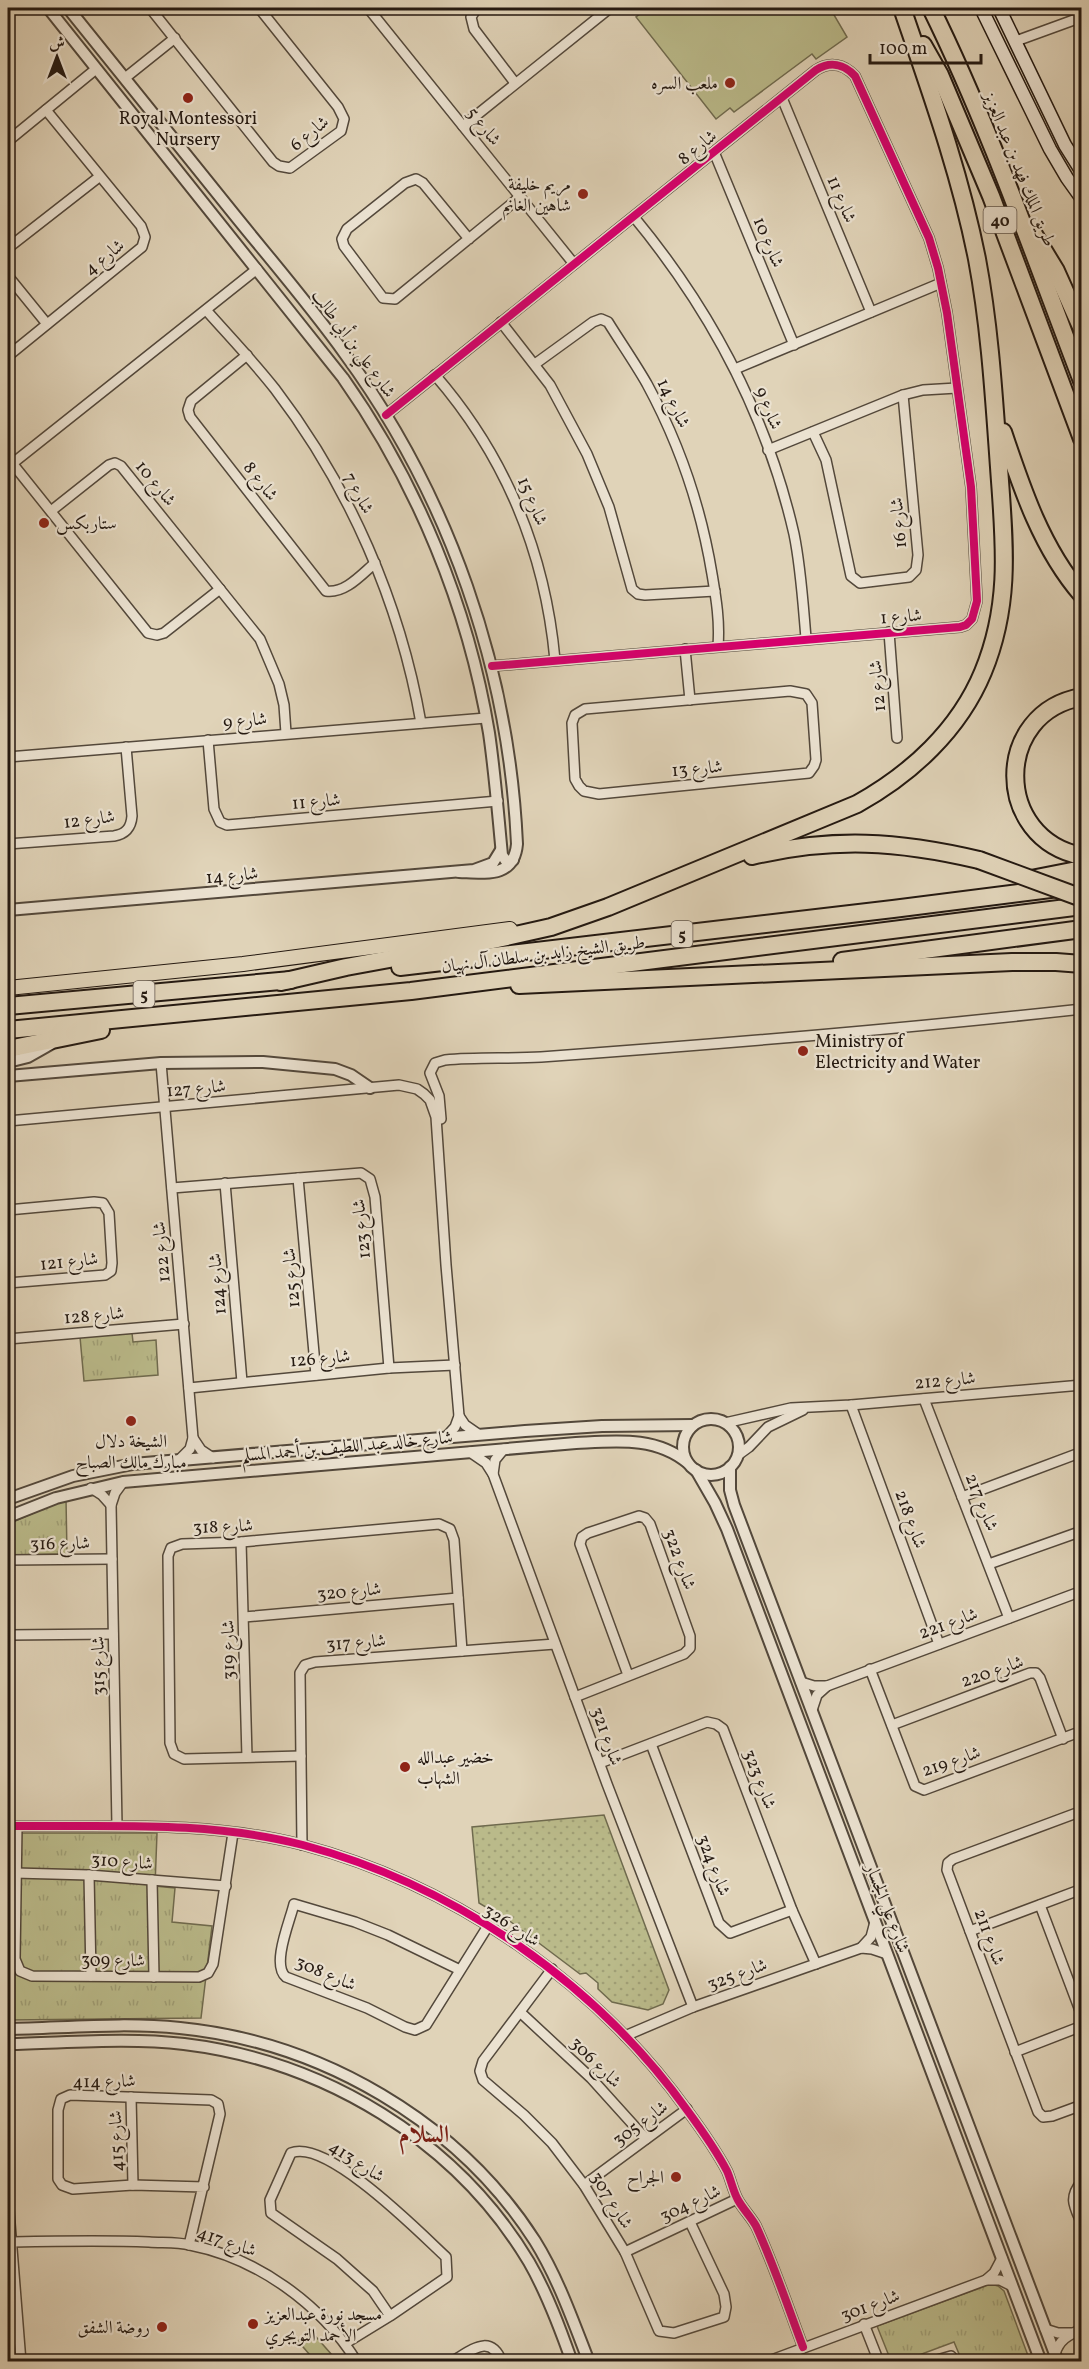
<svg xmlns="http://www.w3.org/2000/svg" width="1089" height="2369" font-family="Vollkorn,Amiri,serif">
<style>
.grass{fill:url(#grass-tufts);stroke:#6f6a4e;stroke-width:1.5}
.park{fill:url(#park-dots);stroke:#6f6a4e;stroke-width:1.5}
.pitch{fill:#baba8a;stroke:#6f6a4e;stroke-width:1.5}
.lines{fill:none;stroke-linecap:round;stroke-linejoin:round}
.minor-casing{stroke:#53483b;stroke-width:12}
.tertiary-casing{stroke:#53483b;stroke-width:14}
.secondary-casing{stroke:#241911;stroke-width:15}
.primary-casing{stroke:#241911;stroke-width:16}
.motorway-casing{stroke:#241911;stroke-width:20}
.minor{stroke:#ebe2d1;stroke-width:9}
.tertiary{stroke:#ebe2d1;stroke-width:10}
.secondary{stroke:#ebe2d1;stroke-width:12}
.primary{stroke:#e0d3b8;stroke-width:14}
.motorway{stroke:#e0d3b8;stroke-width:16}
.motorway-bridge-casing{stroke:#241911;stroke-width:20;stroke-linecap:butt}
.motorway-bridge{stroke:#e0d3b8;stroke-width:16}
.cycleway-casing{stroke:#ebe2d1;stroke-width:11}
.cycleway{stroke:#d6006c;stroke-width:8}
.poi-dot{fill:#8f2418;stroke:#ebe2d1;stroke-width:2}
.labels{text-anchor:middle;stroke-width:4.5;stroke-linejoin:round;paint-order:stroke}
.shield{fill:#ebe2d1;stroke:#60554b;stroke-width:1.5}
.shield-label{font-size:16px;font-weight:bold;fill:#241911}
.poi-label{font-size:18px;fill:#241911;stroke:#ebe2d1;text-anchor:end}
.street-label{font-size:18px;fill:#241911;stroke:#ebe2d1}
.district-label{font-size:24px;font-weight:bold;fill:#7a1f14;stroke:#ebe2d1}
</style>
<defs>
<pattern id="grass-tufts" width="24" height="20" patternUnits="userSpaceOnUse" patternTransform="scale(1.5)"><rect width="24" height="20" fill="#baba8a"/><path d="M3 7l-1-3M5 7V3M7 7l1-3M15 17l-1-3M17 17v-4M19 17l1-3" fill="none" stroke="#a09f76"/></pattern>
<pattern id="park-dots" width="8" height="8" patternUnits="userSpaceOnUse" patternTransform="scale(1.5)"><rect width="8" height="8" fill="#baba8a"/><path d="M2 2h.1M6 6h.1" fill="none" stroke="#a09f76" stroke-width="1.8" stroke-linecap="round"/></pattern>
</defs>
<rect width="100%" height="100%" fill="#e0d3b8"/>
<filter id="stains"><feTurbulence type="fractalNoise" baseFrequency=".00333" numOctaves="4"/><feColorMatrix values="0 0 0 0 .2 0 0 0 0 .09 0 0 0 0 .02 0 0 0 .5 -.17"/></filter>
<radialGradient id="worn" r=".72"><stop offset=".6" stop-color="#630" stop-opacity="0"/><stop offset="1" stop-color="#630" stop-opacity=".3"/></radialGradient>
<g class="grass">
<polygon points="132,1333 133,1342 156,1340 158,1375 84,1381 80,1337"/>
<polygon points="66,1499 67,1554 8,1555 8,1524"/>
<polygon points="8,1833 157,1833 155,1886 175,1888 172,1922 212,1926 201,2018 8,2020"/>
<polygon points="991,2284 998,2286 1004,2291 1030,2361 962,2361 954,2342 903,2361 891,2361 877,2326"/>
</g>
<polygon class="park" points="604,1815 669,1990 663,2004 648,2010 612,2002 598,1989 598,1983 586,1973 580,1974 511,1922 479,1903 472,1827"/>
<g class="pitch">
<polygon points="648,8 830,8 847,37 816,59 812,54 734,112 730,108 716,119 636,17"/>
<polygon points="310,2330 332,2355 325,2361 315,2361 298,2341"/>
</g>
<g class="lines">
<defs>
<g id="minor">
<polyline points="150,8 273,162 279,166 290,168 341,131 344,119 338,107 259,8"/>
<polyline points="368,8 574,264"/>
<polyline points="477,8 471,17 474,29 515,83"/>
<polyline points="1016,41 1082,17"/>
<polyline points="8,61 8,70"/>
<polyline points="125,78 175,38"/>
<polyline points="782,98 871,312"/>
<polyline points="463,126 610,8"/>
<polyline points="8,141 96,69"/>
<polyline points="714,152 794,345"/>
<path d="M 634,217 C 710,309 767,416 794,534 C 801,568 803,604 806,638"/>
<polyline points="469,239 423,183 416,179 405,183 347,229 342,239 344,246 383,298 395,299 520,197"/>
<polyline points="8,248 99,177"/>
<polyline points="8,276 47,324"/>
<path d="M 206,310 C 229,336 253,361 275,389 C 349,486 400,602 421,723"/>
<polyline points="501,322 550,385 587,454 609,507 632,589 638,594 645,595 715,591"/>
<path d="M 247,355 L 191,401 L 188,410 L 190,417 L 326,591 C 345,594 362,574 375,563"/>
<polyline points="8,356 142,247 145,237 141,226 46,110"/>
<path d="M 535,364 L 593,322 L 601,319 L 608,322 C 621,343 635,363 647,384 C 679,443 701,507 712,574 C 716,598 720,621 718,646"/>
<polyline points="735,369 941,283"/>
<path d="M 435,375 C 506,457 545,552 555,660"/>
<path d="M 386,415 L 816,70 C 830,61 844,64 855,76 L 929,238 L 938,268 L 947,313 L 971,487 L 977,601 L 972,619 L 966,625 L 960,627 L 492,666"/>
<polyline points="813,432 826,460 851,576 860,583 909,577 916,570 918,555 903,395"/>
<polyline points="768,450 903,395 923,390 957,388"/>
<polyline points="12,463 148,633 157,635 164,633 220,589"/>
<polyline points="8,467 257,269"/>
<polyline points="51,511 109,465 115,463 121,466 260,639 279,684 284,705 286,733"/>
<polyline points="889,632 897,738"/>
<polyline points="685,649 690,700"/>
<polygon points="790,691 806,694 812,703 816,760 814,766 809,773 599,794 584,791 579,786 575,779 572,723 575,715 585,709"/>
<polyline points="208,740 214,809 220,822 227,825 498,801"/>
<polyline points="8,757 486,718"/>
<path d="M 8,844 L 114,836 C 126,834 131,828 132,816 L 126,747"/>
<polyline points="161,1063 193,1438 190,1449 178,1461"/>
<path d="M 441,1119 L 439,1096 L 430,1073 L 435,1063 L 445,1060 C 477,1057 509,1059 541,1057 C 721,1044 902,1029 1082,1009"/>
<polyline points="8,1121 399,1085 417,1089 424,1094 430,1100 436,1117 446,1265 459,1416 455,1427 445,1438"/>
<polyline points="298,1178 316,1375"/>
<polyline points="225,1183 242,1382"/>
<polyline points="172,1188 361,1173 370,1179 375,1197 389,1368"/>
<polyline points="8,1210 94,1202 103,1203 109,1213 112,1263 111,1271 105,1275 8,1283"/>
<polyline points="8,1339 184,1324"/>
<polyline points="189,1388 389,1368 455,1365"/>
<polyline points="924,1399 1009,1618"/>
<polyline points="851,1405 939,1644"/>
<polyline points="459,1416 465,1425 478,1434"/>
<polyline points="725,1423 791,1408 851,1405 1082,1385"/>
<polyline points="193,1438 201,1450 213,1458"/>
<polyline points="470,1452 486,1463 493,1474 607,1784 693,2007"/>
<polyline points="738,1455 749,1447 768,1427 803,1410"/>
<polyline points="493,1474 495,1460 504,1449"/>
<polyline points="91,1488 102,1495 111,1505"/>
<polyline points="962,1497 1082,1452"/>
<polyline points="241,1542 247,1757"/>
<polyline points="8,1560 112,1559"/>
<polyline points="989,1564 1082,1531"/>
<polyline points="244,1617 458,1598"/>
<polyline points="8,1635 113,1634"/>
<polyline points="870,1669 915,1786 924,1790 1082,1731"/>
<polyline points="801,1682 814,1686 827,1686"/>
<polyline points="575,1697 684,1654 690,1648 690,1636 650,1524 645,1518 639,1516 588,1533 582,1537 580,1544 628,1675"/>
<polyline points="812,1710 817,1695 827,1686 1082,1591"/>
<polyline points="892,1725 1030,1673 1036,1673 1040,1678 1063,1739"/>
<polyline points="651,1744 719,1923 730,1933 792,1910"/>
<polyline points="301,1756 184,1759 174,1754 170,1743 168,1556 171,1548 182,1544 241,1542 439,1524 450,1529 454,1540 462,1651"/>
<polyline points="600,1763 707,1722 716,1724 723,1729 792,1910 816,1964"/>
<polyline points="1082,1811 953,1859 948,1863 947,1870 1038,2112 1043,2117 1052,2116 1082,2105"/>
<path d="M 8,1826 C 106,1827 207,1820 303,1845 C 454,1885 596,1983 687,2110 C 701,2129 716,2150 727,2171 C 731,2180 733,2191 738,2200 C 743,2209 751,2217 756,2226 C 774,2265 788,2307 803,2347"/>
<polyline points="17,1826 15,1959 20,1971 32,1976 199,1977 208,1973 213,1964 233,1833"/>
<polyline points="117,1826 111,1505 115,1493 123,1482"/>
<polyline points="302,1845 300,1673 305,1665 315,1662 555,1644"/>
<polyline points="15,1873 89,1875 226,1886"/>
<polyline points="89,1875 91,1976"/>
<polyline points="152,1880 154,1977"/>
<polyline points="1040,1905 1082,2016"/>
<polyline points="970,1931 1082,1889"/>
<polyline points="861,1948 871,1937 875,1922"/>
<polyline points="552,1969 483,2061 480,2071 483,2080 524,2115 552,2143 584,2185 625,2252 659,2331 674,2333 724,2317 726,2307 724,2294 690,2222"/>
<path d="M 460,1970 L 388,1935 L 355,1922 L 294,1904 C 290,1921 271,1965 286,1977 L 367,2008 L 405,2027 L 415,2030 L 426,2025 L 488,1926"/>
<polyline points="520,2012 591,2078 646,2139"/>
<polyline points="625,2036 693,2007 861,1948 872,1949 887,1954"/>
<polyline points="1015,2052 1082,2026"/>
<polyline points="131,2097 133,2185"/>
<path d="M 1082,2181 C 1068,2198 1074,2206 1082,2224"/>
<polyline points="584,2185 687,2109"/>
<polyline points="8,2198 21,2362"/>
<path d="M 12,2242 C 58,2241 103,2240 149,2242 C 162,2243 177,2242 190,2245 C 257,2258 321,2304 357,2362"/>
<polyline points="189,2245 220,2114 218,2104 211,2100 70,2095 61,2099 58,2110 58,2179 62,2185 73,2189 133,2185 204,2187"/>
<polyline points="625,2252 737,2199"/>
<polyline points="986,2280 994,2273 1002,2258"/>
<polyline points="864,2324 879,2362"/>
<polyline points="1045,2329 1058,2333 1071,2333"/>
<path d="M 346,2343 L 390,2316 L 447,2277 L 446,2257 C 420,2233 327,2138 291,2153 L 270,2200 L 271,2213 L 337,2259 L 373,2291 L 390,2316"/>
<path d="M 1055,2354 C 1059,2340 1068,2335 1082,2329"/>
<path d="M 451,2362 C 471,2351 490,2332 502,2362"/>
<polyline points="766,2362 986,2280 1000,2280 1012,2286"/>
<polyline points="930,2362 951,2356 956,2362"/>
</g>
<g id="tertiary">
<path d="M 48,8 L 343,378 C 417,483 468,606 489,733 C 495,774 498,814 502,855 L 506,861 L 513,860"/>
<path d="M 68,8 C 123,76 178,144 233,213 C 270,259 310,305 345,354 C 449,496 509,668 517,844 C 514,878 486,873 459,872"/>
<polyline points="8,910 474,870 493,863 501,850"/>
<polyline points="8,1062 28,1057 51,1044"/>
<polyline points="8,1076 161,1063 263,1062 335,1069 351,1075 370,1088"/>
<circle cx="711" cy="1447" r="28"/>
<polyline points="730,1467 730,1490 734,1505 1058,2362"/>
<polyline points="696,1470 715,1503 727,1529 1041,2362"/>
<polyline points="8,1499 73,1476 133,1464 525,1431 602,1426 693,1425"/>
<path d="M 8,1517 L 56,1498 L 123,1482 L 576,1443 C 616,1441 656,1436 688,1463"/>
<path d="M 8,2029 C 65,2028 123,2022 180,2028 C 321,2042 458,2121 535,2241 C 558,2278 573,2321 589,2362"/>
<path d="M 8,2044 C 66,2043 127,2037 184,2044 C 324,2061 456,2140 529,2262 C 547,2293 560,2328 572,2362"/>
</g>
<g id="secondary">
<polyline points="981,8 1050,149 1067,178 1082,199"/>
<polyline points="999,8 1065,145 1082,172"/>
</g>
<polyline id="primary" points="8,988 243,964 510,929"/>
<g id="motorway">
<path d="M 931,8 C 990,128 1034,256 1082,381"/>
<polyline points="923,45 940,75 991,196 1082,439"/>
<polyline points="1033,233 1056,271 1082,329"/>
<path d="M 1003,432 C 1022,489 1042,549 1082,595"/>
<path d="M 1082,697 C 993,712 993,839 1082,856"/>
<path d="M 752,856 C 834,837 898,841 979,860"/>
<polyline points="1026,880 1082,869"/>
<polyline points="842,961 1082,929"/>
<polyline points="400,967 893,909 1082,885"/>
<path d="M 281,982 L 346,967 L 493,940 L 551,927 L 608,907 L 857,804 C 911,774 959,730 983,672 C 1012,602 1004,540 999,467 C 994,398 990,328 977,259 C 960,173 930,90 902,8"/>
<polyline points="519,985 1012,962 1056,962 1082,964"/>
<polyline points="8,1006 291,980"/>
<polyline points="8,1030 411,991 1082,906"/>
<polyline points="8,1049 101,1030"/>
</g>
</defs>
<use href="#minor" class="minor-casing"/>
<use href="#tertiary" class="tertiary-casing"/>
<use href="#secondary" class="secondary-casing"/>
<use href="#primary" class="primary-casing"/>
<use href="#motorway" class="motorway-casing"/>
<use href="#minor" class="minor"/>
<use href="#tertiary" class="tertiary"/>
<use href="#secondary" class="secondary"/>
<use href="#primary" class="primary"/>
<use href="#motorway" class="motorway"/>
<defs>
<polyline id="motorway-bridge" points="979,860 1082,898"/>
</defs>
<use href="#motorway-bridge" class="motorway-bridge-casing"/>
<use href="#motorway-bridge" class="motorway-bridge"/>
<defs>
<g id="cycleway">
<path d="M 386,415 L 816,70 C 830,61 844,64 855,76 L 929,238 L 938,268 L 947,313 L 971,487 L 977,601 L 972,619 L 966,625 L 960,627 L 492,666"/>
<path d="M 8,1826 C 106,1827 207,1820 303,1845 C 454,1885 596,1983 687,2110 C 701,2129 716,2150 727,2171 C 731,2180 733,2191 738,2200 C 743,2209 751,2217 756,2226 C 774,2265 788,2307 803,2347"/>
</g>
</defs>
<use href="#cycleway" class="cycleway-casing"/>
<use href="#cycleway" class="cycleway"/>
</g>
<g class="poi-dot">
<circle cx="730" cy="83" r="6"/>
<circle cx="188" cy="98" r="6"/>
<circle cx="583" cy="194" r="6"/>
<circle cx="44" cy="523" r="6"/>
<circle cx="803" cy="1051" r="6"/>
<circle cx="131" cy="1421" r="6"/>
<circle cx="405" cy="1767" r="6"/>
<circle cx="676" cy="2177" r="6"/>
<circle cx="253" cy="2324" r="6"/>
<circle cx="162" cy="2327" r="6"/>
</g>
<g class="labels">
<g class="shield">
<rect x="983.5" y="207" width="33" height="26" rx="4.5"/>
<rect x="671.5" y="921" width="21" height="26" rx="4.5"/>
<rect x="133.5" y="981" width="21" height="26" rx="4.5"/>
</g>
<g class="shield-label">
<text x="1000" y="226">40</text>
<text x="682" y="940">5</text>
<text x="144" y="1000">5</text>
</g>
<g class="poi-label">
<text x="718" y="89">ملعب السره</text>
<text x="188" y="124" text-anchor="middle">Royal Montessori<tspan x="188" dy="21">Nursery</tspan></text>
<text x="571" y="190">مريم خليفة<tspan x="571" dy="21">شاهين الغانم</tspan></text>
<text x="56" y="529" text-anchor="start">ستاربكس</text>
<text x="815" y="1047" text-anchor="start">Ministry of<tspan x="815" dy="21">Electricity and Water</tspan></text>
<text x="131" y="1447" text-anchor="middle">الشيخة دلال<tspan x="131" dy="21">مبارك مالك الصباح</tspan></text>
<text x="417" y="1763" text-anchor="start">خضير عبدالله<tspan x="417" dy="21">الشهاب</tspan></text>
<text x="664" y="2183">الجراح</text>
<text x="265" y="2320" text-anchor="start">مسجد نورة عبدالعزيز<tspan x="265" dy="21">الأحمد التويجري</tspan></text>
<text x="150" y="2333">روضة الشفق</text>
</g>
<g class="street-label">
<text transform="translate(484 126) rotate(51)" y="6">شارع 5</text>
<text transform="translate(309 133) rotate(-39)" y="6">شارع 6</text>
<text transform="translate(697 147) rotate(-39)" y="6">شارع 8</text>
<text transform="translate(1020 169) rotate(68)" y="6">طريق الملك فهد بن عبد العزيز</text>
<text transform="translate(842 199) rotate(67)" y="6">شارع 11</text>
<text transform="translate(769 242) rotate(67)" y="6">شارع 10</text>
<text transform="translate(104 257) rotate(-39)" y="6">شارع 4</text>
<text transform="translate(354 343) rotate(54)" y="6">شارع علي بن أبي طالب</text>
<text transform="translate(674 403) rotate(64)" y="6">شارع 14</text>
<text transform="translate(769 408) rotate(68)" y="6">شارع 9</text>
<text transform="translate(261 481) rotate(52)" y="6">شارع 8</text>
<text transform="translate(156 483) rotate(51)" y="6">شارع 10</text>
<text transform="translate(359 493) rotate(62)" y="6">شارع 7</text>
<text transform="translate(533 501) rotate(67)" y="6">شارع 15</text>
<text transform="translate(898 523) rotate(-95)" y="6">شارع 16</text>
<text transform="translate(901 616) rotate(-4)" y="6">شارع 1</text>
<text transform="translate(877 686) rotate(-95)" y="6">شارع 12</text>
<text transform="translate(245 720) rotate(-5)" y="6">شارع 9</text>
<text transform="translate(697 768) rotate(-5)" y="6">شارع 13</text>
<text transform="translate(316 801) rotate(-5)" y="6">شارع 11</text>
<text transform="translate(89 819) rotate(-7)" y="6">شارع 12</text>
<text transform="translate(232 875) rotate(-5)" y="6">شارع 14</text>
<text transform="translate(543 954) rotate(-7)" y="6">طريق الشيخ زايد بن سلطان آل نهيان</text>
<text transform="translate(196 1088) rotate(-5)" y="6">شارع 127</text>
<text transform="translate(361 1229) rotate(-96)" y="6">شارع 123</text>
<text transform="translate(161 1252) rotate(-95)" y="6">شارع 122</text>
<text transform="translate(69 1261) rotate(-6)" y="6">شارع 121</text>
<text transform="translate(291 1278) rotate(-95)" y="6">شارع 125</text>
<text transform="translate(217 1284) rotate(-95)" y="6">شارع 124</text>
<text transform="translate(94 1315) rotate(-5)" y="6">شارع 128</text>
<text transform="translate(320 1358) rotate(-5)" y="6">شارع 126</text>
<text transform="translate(945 1380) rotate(-5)" y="6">شارع 212</text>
<text transform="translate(347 1446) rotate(-5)" y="6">شارع خالد عبد اللطيف بن أحمد المسلم</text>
<text transform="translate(982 1502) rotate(68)" y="6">شارع 217</text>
<text transform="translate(911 1519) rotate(70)" y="6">شارع 218</text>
<text transform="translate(223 1526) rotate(-2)" y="6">شارع 318</text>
<text transform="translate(60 1543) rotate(-1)" y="6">شارع 316</text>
<text transform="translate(680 1559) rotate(70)" y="6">شارع 322</text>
<text transform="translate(349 1591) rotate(-5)" y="6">شارع 320</text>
<text transform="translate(948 1623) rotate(-20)" y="6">شارع 221</text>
<text transform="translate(356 1642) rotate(-4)" y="6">شارع 317</text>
<text transform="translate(228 1650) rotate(-91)" y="6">شارع 319</text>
<text transform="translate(98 1666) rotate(-91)" y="6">شارع 315</text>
<text transform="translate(992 1671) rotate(-19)" y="6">شارع 220</text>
<text transform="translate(607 1736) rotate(70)" y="6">شارع 321</text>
<text transform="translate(951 1761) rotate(-19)" y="6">شارع 219</text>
<text transform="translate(760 1779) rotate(69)" y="6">شارع 323</text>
<text transform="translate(122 1861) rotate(4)" y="6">شارع 310</text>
<text transform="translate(714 1865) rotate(69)" y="6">شارع 324</text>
<text transform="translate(888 1908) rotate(69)" y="6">شارع علي الجسار</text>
<text transform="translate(512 1925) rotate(33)" y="6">شارع 326</text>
<text transform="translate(990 1937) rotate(70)" y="6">شارع 211</text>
<text x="113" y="1966">شارع 309</text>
<text transform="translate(326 1973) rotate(23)" y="6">شارع 308</text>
<text transform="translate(737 1974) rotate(-20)" y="6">شارع 325</text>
<text transform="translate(596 2062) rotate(45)" y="6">شارع 306</text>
<text transform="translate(104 2081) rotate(-1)" y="6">شارع 414</text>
<text transform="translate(640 2123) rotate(-36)" y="6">شارع 305</text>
<text transform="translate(116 2141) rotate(-92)" y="6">شارع 415</text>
<text transform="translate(357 2161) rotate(33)" y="6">شارع 413</text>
<text transform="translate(612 2200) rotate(58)" y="6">شارع 307</text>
<text transform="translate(690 2203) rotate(-25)" y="6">شارع 304</text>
<text transform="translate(227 2241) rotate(19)" y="6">شارع 417</text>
<text transform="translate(870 2305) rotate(-20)" y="6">شارع 301</text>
</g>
<g class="district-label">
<text x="424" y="2142">السلام</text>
</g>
</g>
<rect width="1089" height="2369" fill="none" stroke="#e0d3b8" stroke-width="30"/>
<rect x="9" y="9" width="1071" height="2351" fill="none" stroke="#241911" stroke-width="3"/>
<rect x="15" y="15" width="1059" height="2339" fill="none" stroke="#241911" stroke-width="1.5"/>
<g transform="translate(57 57)" stroke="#ebe2d1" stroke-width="4.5" paint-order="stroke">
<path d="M0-4.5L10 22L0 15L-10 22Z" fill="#241911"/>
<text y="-9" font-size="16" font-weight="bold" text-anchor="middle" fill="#241911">ش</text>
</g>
<path d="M870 54v9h111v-9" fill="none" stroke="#241911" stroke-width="3"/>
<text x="879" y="54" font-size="18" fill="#241911" stroke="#ebe2d1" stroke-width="4.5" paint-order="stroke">100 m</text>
<rect width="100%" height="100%" filter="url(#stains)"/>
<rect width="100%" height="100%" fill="url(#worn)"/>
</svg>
